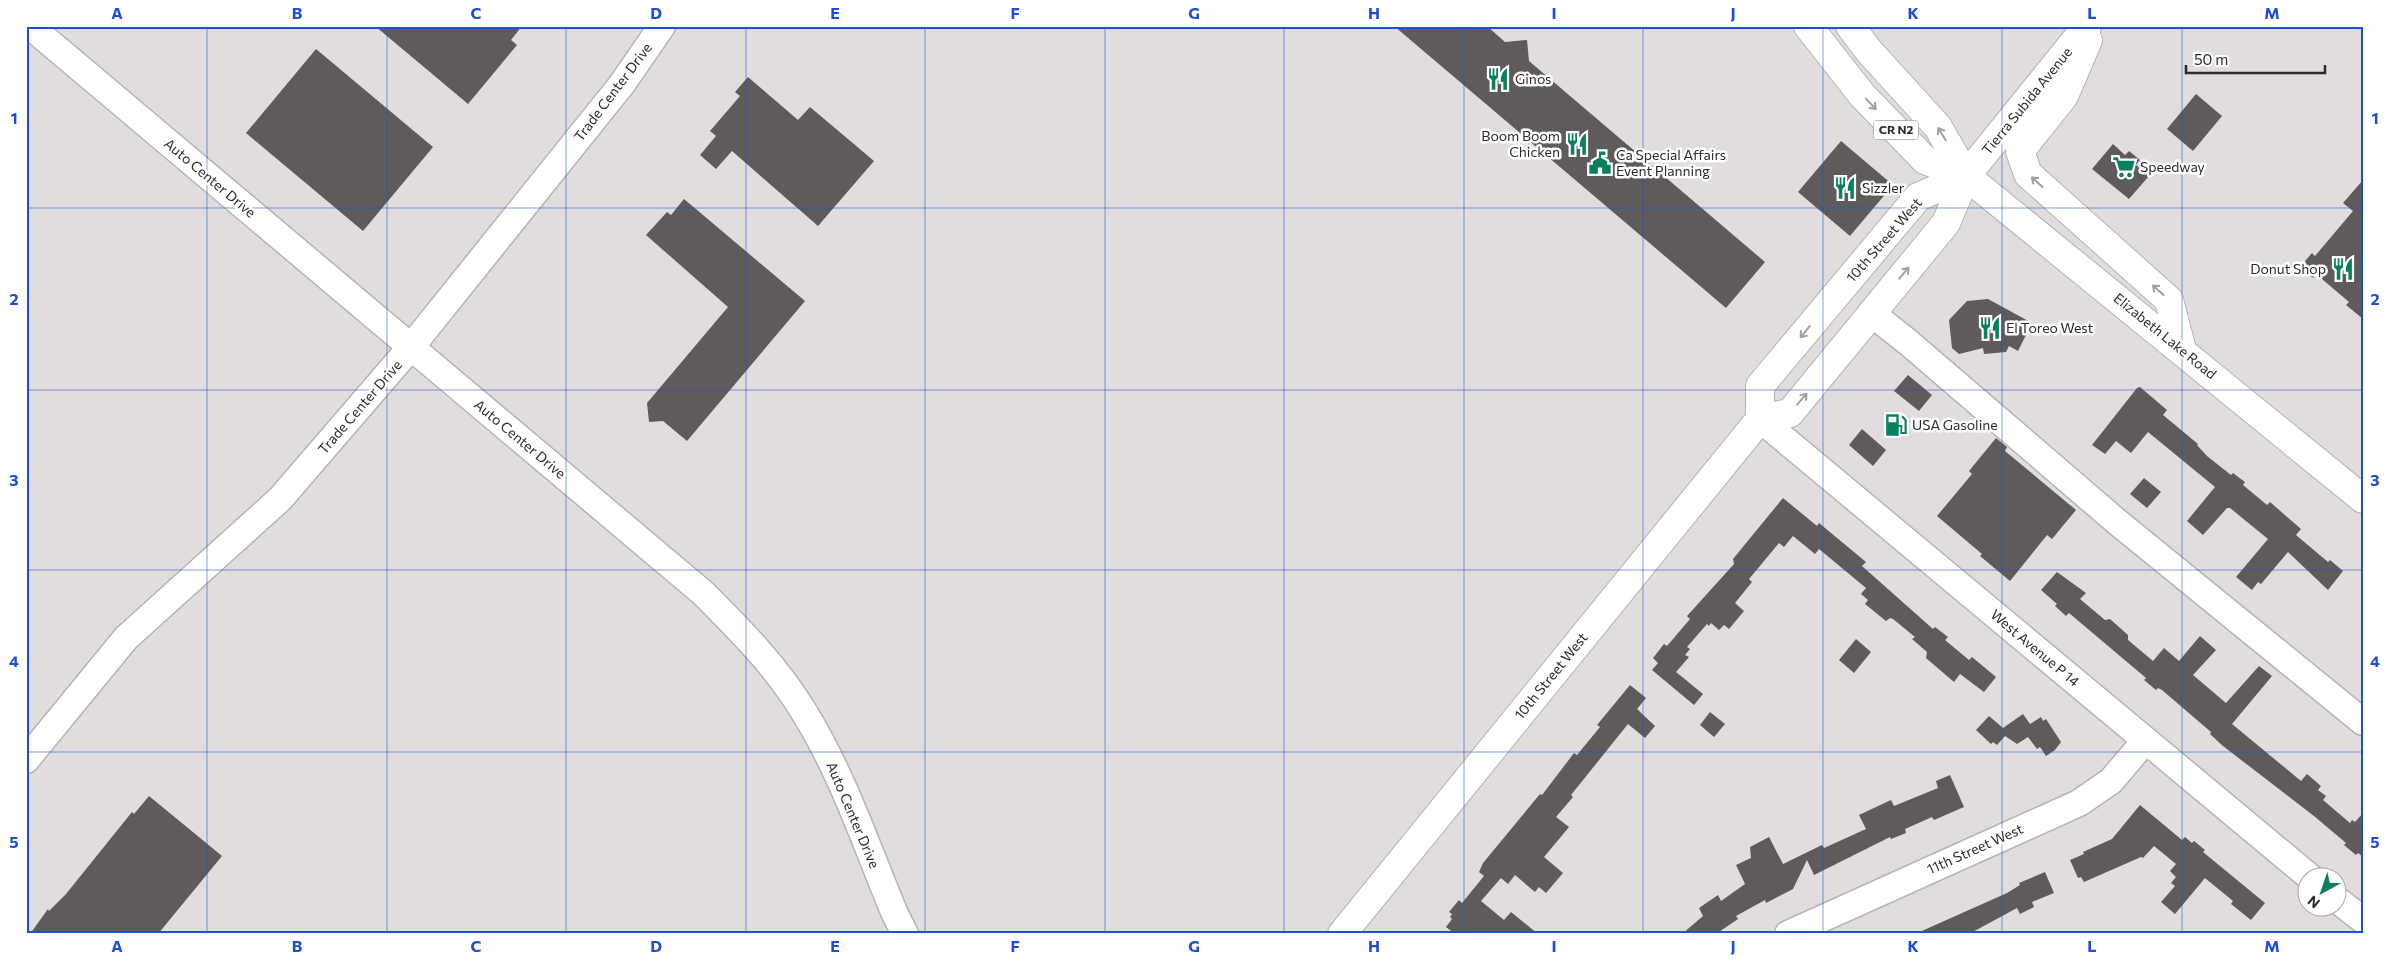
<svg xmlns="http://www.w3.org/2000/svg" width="2389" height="960" font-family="Commissioner,sans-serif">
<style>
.building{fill:#5f5b5a}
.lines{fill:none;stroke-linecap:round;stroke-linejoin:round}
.minor-casing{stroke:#b6b3b1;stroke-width:29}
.major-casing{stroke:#b6b3b1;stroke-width:30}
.minor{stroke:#fff;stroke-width:26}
.major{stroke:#fff;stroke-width:28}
.oneway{stroke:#a0a09f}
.grid{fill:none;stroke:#1d4ed8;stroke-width:1;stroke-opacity:0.55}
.labels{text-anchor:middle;stroke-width:5;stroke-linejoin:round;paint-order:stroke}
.shield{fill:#fff;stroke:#6b6b6a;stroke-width:1}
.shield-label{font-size:12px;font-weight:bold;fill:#2c2b2a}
.poi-label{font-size:14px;fill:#2c2b2a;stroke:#fff;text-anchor:start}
.street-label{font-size:14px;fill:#2c2b2a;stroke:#fff}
.neatline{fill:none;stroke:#1d4ed8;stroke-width:2}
.grid-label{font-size:16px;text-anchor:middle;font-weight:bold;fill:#1d4ed8}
</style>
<rect width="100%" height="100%" fill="#e1dddc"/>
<g class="building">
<polygon points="375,26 522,26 511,40 517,45 468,104"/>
<polygon points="1394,26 1487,26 1505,42 1527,40 1529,61 1765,262 1726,308"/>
<polygon points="316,49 433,147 363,231 246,133"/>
<polygon points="748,77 798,120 810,107 874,161 818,226 732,151 716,169 700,155 716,136 710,131 740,96 735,92"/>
<polygon points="2196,94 2222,116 2193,151 2167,129"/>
<polygon points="1841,141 1893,185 1850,236 1798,192"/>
<polygon points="2113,144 2125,155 2129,151 2140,160 2136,165 2149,176 2129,199 2092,169"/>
<polygon points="2363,180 2363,319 2346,305 2349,302 2316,274 2313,278 2300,267 2312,253 2315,256 2353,211 2343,203"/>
<polygon points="684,199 805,301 687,441 663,421 649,422 647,403 728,307 646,235 667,212 671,215"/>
<polygon points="1988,299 2032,323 2018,351 2009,346 2006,352 1984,354 1983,348 1959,354 1952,348 1949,320 1967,301"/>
<polygon points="1908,375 1932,395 1919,411 1894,391"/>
<polygon points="2140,387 2167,410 2163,415 2198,444 2197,445 2207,456 2231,475 2233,473 2245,482 2243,485 2267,505 2270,502 2301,529 2296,535 2328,562 2330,560 2343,571 2328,590 2288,552 2261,584 2258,582 2252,590 2236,577 2268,539 2230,508 2227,508 2203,535 2187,521 2215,487 2148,432 2131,453 2116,441 2105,454 2092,445 2137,388"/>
<polygon points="1862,429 1886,450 1873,466 1849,445"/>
<polygon points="1996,438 2007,447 2005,451 2076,510 2052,539 2047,535 2010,581 1980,556 1982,554 1937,516 1972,474 1969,471"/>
<polygon points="2144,478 2161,492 2147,508 2130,494"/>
<polygon points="1783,498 1817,526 1819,523 1866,562 1862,566 1933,629 1935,627 1948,637 1945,640 1969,660 1972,657 1996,677 1984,692 1960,674 1954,682 1926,658 1927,652 1912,639 1915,637 1893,619 1890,618 1886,621 1865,604 1868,600 1861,594 1866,588 1819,549 1815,554 1793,536 1784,547 1779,543 1749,579 1752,582 1735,603 1744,611 1729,629 1724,625 1719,630 1711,623 1709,626 1707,624 1687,647 1690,649 1685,655 1689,657 1676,672 1703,694 1694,705 1652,670 1658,663 1653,658 1664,644 1667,646 1690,619 1687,616 1734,564 1733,559"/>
<polygon points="2057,572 2086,593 2080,599 2105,620 2110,619 2128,635 2128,640 2153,661 2164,648 2179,661 2200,636 2216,650 2193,675 2226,703 2259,666 2272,676 2232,724 2301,781 2307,774 2321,786 2318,790 2326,796 2323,800 2350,823 2352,820 2355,822 2363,813 2363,857 2358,853 2356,855 2344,845 2346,843 2314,816 2223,746 2210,734 2211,732 2162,690 2158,688 2156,690 2144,680 2146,678 2069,613 2066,616 2055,606 2057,604 2041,590"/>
<polygon points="1856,639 1871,652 1854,673 1839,660"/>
<polygon points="1630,685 1646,698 1637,709 1655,726 1645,738 1628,724 1571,795 1573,797 1556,817 1569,827 1544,857 1563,873 1546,893 1539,887 1535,892 1515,875 1508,884 1501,878 1481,901 1504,920 1511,912 1538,934 1455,934 1446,927 1452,919 1450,917 1452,914 1449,912 1459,900 1462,903 1484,876 1479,872 1483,863 1540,794 1542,795 1574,753 1577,755 1600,727 1597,725"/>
<polygon points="1710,712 1725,724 1714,737 1700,725"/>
<polygon points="2023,714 2030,724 2041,717 2043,721 2046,719 2061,742 2055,750 2046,756 2040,747 2037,749 2028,737 2017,744 2005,736 1997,745 1993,742 1991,744 1976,730 1989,716 2003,728"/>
<polygon points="1950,775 1964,807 1934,820 1932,817 1905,829 1906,833 1891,839 1890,837 1814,875 1807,860 1793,889 1766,903 1765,900 1736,916 1738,919 1716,934 1682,934 1703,916 1699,908 1718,895 1721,901 1745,884 1736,865 1751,858 1750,847 1769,837 1783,864 1822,845 1824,848 1866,829 1859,815 1891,800 1894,806 1938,788 1936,781"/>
<polygon points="149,796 222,856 158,934 30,934 48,909 49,911 66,894 132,812 134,814"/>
<polygon points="2140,805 2182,840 2185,837 2192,843 2194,841 2205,850 2203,852 2265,903 2251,920 2231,904 2233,901 2205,878 2175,914 2161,902 2175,886 2171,883 2176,877 2170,871 2176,864 2154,846 2143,858 2141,857 2084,882 2081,877 2078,878 2070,860 2084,854 2083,852 2112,839"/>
<polygon points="2045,872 2054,893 2032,902 2034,907 2020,914 2017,908 1969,934 1915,934 2007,893 2020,885 2019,883"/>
</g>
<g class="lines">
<defs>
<g id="minor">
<path d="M 30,26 L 703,593 C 740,630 777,667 804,712 C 843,775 866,845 895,914 L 905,934"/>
<polyline points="1871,313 1909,343 2116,521 2363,722"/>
<polyline points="1760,419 2311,878"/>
<polyline points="26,760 126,638 280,499 411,347 622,84 662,26"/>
<polyline points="2336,899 2363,920"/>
<polyline points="1788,934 2079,803 2111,781 2145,741"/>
</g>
<g id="major">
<polyline points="1808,26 1862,95 1925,160 1966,176 2363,499"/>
<polyline points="1850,26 1868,50 1938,127 1966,176"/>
<polyline points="2088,40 2064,96 2020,151 2028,174 2169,300 2182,350"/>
<polyline points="1760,419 1790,413 1808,391 1946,223 1966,176 2087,26"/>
<polyline points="1342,934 1760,419 1760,386 1918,197 1966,176"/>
</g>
</defs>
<use href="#minor" class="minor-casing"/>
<use href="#major" class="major-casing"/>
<use href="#minor" class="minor"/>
<use href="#major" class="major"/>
</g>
<defs><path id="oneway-shaft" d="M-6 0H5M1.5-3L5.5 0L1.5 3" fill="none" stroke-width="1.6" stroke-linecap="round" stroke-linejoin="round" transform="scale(1.25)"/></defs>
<g class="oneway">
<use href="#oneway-shaft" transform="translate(1871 104) rotate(46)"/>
<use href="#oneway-shaft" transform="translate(1942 134) rotate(-121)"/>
<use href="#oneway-shaft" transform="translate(2037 182) rotate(-138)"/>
<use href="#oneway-shaft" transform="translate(1904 273) rotate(-50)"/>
<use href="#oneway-shaft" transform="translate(2158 290) rotate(-138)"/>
<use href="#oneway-shaft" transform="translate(1805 332) rotate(129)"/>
<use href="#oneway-shaft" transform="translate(1802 399) rotate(-49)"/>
</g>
<path class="grid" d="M 207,26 L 207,934M 387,26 L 387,934M 566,26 L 566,934M 746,26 L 746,934M 925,26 L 925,934M 1105,26 L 1105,934M 1284,26 L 1284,934M 1464,26 L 1464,934M 1643,26 L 1643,934M 1823,26 L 1823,934M 2002,26 L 2002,934M 2182,26 L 2182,934M 26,208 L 2363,208M 26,390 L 2363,390M 26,570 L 2363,570M 26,752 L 2363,752"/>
<defs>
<symbol id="restaurant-bare" viewBox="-9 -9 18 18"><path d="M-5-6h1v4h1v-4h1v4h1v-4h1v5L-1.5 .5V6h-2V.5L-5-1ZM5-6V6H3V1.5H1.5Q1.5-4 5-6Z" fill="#06805e" stroke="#fff" stroke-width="2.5" paint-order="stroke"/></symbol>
<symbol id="civic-bare" viewBox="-9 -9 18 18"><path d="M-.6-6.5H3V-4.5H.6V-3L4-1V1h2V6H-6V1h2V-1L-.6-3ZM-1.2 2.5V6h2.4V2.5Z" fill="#06805e" stroke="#fff" stroke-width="2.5" paint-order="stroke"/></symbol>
<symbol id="supermarket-bare" viewBox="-9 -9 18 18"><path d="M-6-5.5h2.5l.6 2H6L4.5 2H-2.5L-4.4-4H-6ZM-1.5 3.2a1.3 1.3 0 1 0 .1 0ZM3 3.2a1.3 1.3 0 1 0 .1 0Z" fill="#06805e" stroke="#fff" stroke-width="2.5" paint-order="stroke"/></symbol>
<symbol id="fuel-bare" viewBox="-9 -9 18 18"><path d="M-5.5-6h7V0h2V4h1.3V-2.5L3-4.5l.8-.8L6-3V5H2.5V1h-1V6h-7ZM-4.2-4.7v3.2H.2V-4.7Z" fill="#06805e" stroke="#fff" stroke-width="2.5" paint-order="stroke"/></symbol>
</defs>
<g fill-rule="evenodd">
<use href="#restaurant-bare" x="1482" y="63" width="32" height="32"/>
<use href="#restaurant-bare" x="1561" y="128" width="32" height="32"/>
<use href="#civic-bare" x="1584" y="147" width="32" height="32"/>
<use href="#supermarket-bare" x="2108" y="151" width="32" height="32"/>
<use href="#restaurant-bare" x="1829" y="172" width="32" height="32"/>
<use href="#restaurant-bare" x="2327" y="253" width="32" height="32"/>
<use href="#restaurant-bare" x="1974" y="312" width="32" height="32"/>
<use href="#fuel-bare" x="1880" y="409" width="32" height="32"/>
</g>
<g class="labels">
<rect class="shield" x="1873.5" y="120.5" width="45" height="19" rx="4"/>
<g class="shield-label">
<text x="1896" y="134">CR N2</text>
</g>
<g class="poi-label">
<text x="1515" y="84">Ginos</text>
<text x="1560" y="141" text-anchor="end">Boom Boom<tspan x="1560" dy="16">Chicken</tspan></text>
<text x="1616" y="160">Ca Special Affairs<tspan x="1616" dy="16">Event Planning</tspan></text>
<text x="2140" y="172">Speedway</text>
<text x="1862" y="193">Sizzler</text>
<text x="2326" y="274" text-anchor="end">Donut Shop</text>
<text x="2006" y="333">El Toreo West</text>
<text x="1912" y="430">USA Gasoline</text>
</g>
<g class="street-label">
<text transform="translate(613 92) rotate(-53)" y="5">Trade Center Drive</text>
<text transform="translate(2027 101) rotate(-51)" y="5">Tierra Subida Avenue</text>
<text transform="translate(210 178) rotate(40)" y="5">Auto Center Drive</text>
<text transform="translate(1884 240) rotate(-49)" y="5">10th Street West</text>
<text transform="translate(2165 336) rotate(39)" y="5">Elizabeth Lake Road</text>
<text transform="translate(360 407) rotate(-49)" y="5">Trade Center Drive</text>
<text transform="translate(520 439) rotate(40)" y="5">Auto Center Drive</text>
<text transform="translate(2035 648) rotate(40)" y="5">West Avenue P 14</text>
<text transform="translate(1551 676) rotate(-51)" y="5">10th Street West</text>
<text transform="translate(853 815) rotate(67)" y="5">Auto Center Drive</text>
<text transform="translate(1975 849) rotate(-24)" y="5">11th Street West</text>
</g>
</g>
<rect width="2389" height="960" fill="none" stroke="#ffffff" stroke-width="55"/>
<g transform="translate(2322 892) rotate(220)"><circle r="24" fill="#ffffff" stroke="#abaaaa"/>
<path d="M0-4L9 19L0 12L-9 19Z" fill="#06805e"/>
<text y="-8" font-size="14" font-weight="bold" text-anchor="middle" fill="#2c2b2a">N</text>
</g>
<path d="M2186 65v8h139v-8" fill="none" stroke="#2c2b2a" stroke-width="2.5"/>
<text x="2194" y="65" font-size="15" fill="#2c2b2a" stroke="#ffffff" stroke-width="4" paint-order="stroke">50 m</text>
<rect x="28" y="28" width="2334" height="904" class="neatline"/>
<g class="grid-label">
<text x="117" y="19">A</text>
<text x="297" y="19">B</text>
<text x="476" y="19">C</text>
<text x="656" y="19">D</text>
<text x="835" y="19">E</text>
<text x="1015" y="19">F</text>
<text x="1194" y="19">G</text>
<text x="1374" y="19">H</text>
<text x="1554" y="19">I</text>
<text x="1733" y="19">J</text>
<text x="1913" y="19">K</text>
<text x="2092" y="19">L</text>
<text x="2272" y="19">M</text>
<text x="14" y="124">1</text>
<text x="2375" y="124">1</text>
<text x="14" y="305">2</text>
<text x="2375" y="305">2</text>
<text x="14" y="486">3</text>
<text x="2375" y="486">3</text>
<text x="14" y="667">4</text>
<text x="2375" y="667">4</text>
<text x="14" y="848">5</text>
<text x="2375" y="848">5</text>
<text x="117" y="952">A</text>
<text x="297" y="952">B</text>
<text x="476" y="952">C</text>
<text x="656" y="952">D</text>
<text x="835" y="952">E</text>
<text x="1015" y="952">F</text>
<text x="1194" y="952">G</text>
<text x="1374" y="952">H</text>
<text x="1554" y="952">I</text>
<text x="1733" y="952">J</text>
<text x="1913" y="952">K</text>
<text x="2092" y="952">L</text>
<text x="2272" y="952">M</text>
</g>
</svg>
